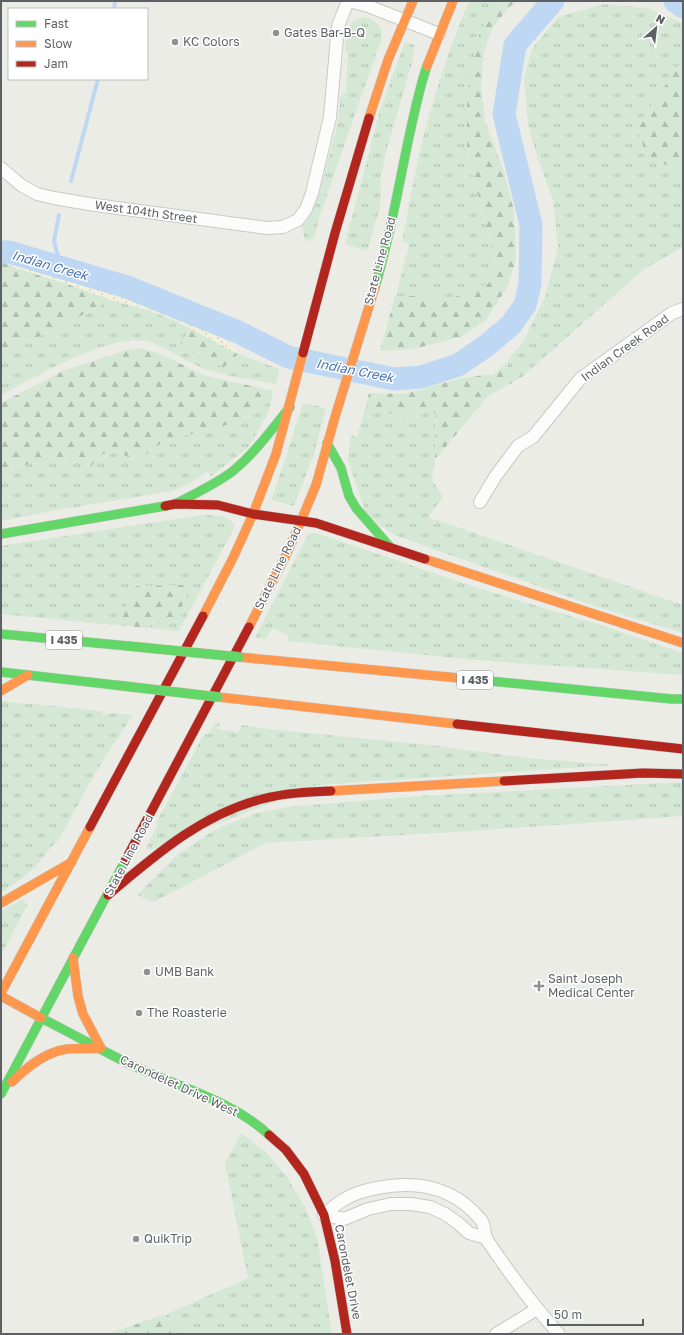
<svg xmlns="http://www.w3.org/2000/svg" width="684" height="1335" font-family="'Golos Text',sans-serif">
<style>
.grass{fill:url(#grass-tufts)}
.forest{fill:url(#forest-firs)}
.sand{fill:url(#sand-dots)}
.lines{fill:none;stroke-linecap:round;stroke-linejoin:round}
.stream{stroke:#bed8f4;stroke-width:4}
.river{stroke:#bed8f4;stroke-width:23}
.street-casing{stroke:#c8c8c8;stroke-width:14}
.fast-casing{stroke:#c8c8c8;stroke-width:10}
.slow-casing{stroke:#c8c8c8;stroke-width:10}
.jam-casing{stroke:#c8c8c8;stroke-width:10}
.street{stroke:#fcfcfb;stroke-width:12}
.fast{stroke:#63d668;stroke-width:9}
.slow{stroke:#ff974d;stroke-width:9}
.jam{stroke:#b3261e;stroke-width:9}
.fast-bridge-casing{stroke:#c2b996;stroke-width:10;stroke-linecap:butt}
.fast-bridge{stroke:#63d668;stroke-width:9}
.poi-dot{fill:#8f9192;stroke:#fff;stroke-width:1.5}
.labels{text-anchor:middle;stroke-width:3;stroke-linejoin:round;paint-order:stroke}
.shield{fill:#fff;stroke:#8e9093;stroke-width:1}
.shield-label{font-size:11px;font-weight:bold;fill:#5d6065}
.poi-label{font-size:12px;fill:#5d6065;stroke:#fff;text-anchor:start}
.street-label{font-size:12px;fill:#5d6065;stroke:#fff}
.water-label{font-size:13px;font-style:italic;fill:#4a74b4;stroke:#fff}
</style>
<defs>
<pattern id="grass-tufts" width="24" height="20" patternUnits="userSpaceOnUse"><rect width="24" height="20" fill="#d5e8d5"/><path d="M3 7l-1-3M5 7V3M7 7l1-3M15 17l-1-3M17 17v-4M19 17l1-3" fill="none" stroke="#b0bfb0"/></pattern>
<pattern id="forest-firs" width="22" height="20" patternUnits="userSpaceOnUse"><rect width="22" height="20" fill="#d5e8d5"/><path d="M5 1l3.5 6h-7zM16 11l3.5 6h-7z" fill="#b0bfb0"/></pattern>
<pattern id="sand-dots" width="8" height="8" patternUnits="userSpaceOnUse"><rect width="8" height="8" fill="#f3f0de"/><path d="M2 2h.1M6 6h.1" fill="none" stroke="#d3d0c1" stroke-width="1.8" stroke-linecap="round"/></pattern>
</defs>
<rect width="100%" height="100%" fill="#ecece7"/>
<g class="grass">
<path d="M 469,1 L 502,1 L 491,11 L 481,30 L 467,154 L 497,268 L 488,284 L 439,303 L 426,293 L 418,296 L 396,296 L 409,244 L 402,242 C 409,206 415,169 424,134 C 436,89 451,44 469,1 Z"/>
<polygon points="604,4 647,8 679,21 683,25 683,60 637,126 647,159 683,170 683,247 644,269 522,377 506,363 524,340 545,297 558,248 553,200 538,159 528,125 524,78 532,49 558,17"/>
<path d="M 366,17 C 377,21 383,28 381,40 L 320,215 L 314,238 L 305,242 L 302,225 L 308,219 L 316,204 L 336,130 L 338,120 L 340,96 L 346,92 L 348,55 L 345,48 L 349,27 L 352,22 L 357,19 Z"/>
<polygon points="405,42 414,45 413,59 385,156 381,176 380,208 367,251 345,244 380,110"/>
<path d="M 111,300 C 139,307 166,315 192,329 L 180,342 L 224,367 L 238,354 L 279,369 L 276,384 C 250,379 222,376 198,366 C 182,359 162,345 146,341 C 107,334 35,377 1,395 L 1,352 L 50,332 Z"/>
<polygon points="272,398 267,415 249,447 211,476 208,471 192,482 172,491 52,511 1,521 1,468 54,461 85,462 90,467 103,454 116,451 132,459 142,459 153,448 168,440 242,421 252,408"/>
<polygon points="303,403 326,408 314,454 294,506 271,500 285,460"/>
<polygon points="366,405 401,417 422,407 436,414 435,460 432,480 443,497 428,517 683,605 683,633 594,606 416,543 395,535 376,523 365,511 348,460 351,435 357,437"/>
<path d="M 201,515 C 213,515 226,515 234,524 L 234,528 L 179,631 L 148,628 L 190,589 L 181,585 L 120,619 L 126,626 L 1,614 L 1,546 Z"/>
<polygon points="310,533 316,533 481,589 597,624 683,653 683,675 475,660 287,641 289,636 272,628 266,639 255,638 307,536"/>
<path d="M 1,701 L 103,711 L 102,715 L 114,713 L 133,715 L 97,770 L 58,841 C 49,848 45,855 38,864 C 27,876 14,884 1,893 Z"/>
<polygon points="214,723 220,723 217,729 238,732 242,725 269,729 429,745 529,758 615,765 317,785 150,850 146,848 158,825 156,823 204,734 209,734"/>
<polygon points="683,782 683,816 487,830 266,843 154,902 137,895 176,856 214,830 256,813 295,806 421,796"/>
<polygon points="23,899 27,905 1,956 1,911"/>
<polygon points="241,1133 265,1151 287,1177 304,1205 317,1237 332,1334 185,1334 167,1314 248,1278 225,1164"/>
</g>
<g class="forest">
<polygon points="502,1 517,1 508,8 492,29 484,52 481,86 485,121 504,172 514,211 516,259 508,286 486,320 461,337 413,349 380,351 395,296 418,296 426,293 439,303 488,284 497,268 467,154 467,94 475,47 481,30 491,11"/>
<polygon points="683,60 683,170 647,159 637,126"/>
<polygon points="1,261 18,269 62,282 111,300 50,332 1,352"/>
<path d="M 192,329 L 238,354 L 224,367 C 204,362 195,356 180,342 Z"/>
<polygon points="139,348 161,354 203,375 273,391 272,398 252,408 242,421 168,440 153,448 142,459 132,459 116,451 103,454 90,467 85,462 54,461 1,468 1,403 65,370 127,350"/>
<polygon points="506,363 522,377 487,397 435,460 436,414 422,407 401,417 366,405 369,393 405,394 461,378 494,374"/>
<polygon points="182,585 190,588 175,621 152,623 148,628 126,626 119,619 136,586"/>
<polygon points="167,1314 185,1334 106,1334"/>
</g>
<polygon class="sand" points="1,257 11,257 28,260 95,281 138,295 187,315 219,333 238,354 176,321 143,308 111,300 62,282 18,269 1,261"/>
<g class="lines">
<g class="stream">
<polyline points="114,9 115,1"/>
<polyline points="71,181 98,79"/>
<polyline points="59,215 54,241 61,268"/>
</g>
<g class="river">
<polyline points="675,1 683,7"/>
<polyline points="1,252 9,252 127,287 238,332 288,357 394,379 421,377 458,365 486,346 511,325 525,305 530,284 531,225 504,114 515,45 553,1"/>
</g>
<defs>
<g id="street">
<polyline points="349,1 368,6 439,34"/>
<polyline points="1,168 21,185 37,194 54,198 95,205 267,228 283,227 298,220 306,209 312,193 330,117 338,26 348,1"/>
<polyline points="480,502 495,477 518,446 533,437 580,379 672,313 683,309"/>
<path d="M 324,1215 C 330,1210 336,1204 343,1200 C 353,1194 366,1190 377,1188 C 418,1180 454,1187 481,1220 C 486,1226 483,1234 487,1240 C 509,1273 533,1305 559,1334"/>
<polyline points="324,1215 344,1219 368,1209 391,1204 411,1204 430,1207 445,1214 458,1223 469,1233 486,1238"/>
<polyline points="496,1334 537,1309"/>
</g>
<g id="fast">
<path d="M 375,287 C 392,232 400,175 413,119 C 417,101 421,83 427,66"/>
<polyline points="327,443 341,468 349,496 356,508 390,547"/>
<path d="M 177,503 C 196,493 216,484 233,471 C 255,453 272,429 290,407"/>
<polyline points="1,534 165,506"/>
<polyline points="1,634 128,646"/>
<polyline points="1,672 115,685"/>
<polyline points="469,679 672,699 683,699"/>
<path d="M 41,1018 C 73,1034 104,1052 136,1067 C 181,1088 233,1101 269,1135"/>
<polyline points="1,1094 125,861"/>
</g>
<g id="slow">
<polyline points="427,66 453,1"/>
<polyline points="369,118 388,60 413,1"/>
<polyline points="253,514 276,454 303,353"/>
<polyline points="301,521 316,485 335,417 375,287"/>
<polyline points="425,559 683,643"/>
<polyline points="203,616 233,558 253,514"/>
<polyline points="249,627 287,553 301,521"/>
<polyline points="239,657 469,679"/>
<polyline points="1,691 28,675"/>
<polyline points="218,697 457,724"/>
<polyline points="331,791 504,781"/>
<polyline points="1,903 72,862"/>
<polyline points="1,993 90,827"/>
<polyline points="1,996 41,1018"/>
<path d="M 12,1082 C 27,1067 45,1052 67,1049 C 78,1048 90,1049 101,1048 L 83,1014 L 78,996 L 73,958"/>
</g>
<g id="jam">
<polyline points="303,353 335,233 369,118"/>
<polyline points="165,506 175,504 218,505 253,514 316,523 425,559"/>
<polyline points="457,724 683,749"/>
<polyline points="504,781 643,773 683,774"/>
<polyline points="90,827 203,616"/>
<polyline points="125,861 249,627"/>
<path d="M 108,895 C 154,856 202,814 262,799 C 285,793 308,792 331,791"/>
<polyline points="269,1135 286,1150 304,1174 324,1215 335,1261 347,1334"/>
</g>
</defs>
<use href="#street" class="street-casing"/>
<use href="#fast" class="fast-casing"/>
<use href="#slow" class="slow-casing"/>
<use href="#jam" class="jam-casing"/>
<use href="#street" class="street"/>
<use href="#fast" class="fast"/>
<use href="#slow" class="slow"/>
<use href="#jam" class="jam"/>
<defs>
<g id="fast-bridge">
<polyline points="128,646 239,657"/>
<polyline points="115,685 218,697"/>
</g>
</defs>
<use href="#fast-bridge" class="fast-bridge-casing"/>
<use href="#fast-bridge" class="fast-bridge"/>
</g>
<g class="poi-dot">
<circle cx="276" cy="33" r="4"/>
<circle cx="175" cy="42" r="4"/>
<circle cx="147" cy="972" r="4"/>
<path d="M537 980h4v4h4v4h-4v4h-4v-4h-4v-4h4z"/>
<circle cx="139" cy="1013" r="4"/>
<circle cx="136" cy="1239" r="4"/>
</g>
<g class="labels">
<g class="shield">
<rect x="46" y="631" width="36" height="18" rx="3"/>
<rect x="457" y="671" width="36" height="18" rx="3"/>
</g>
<g class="shield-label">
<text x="64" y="644">I 435</text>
<text x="475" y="684">I 435</text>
</g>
<g class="poi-label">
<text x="284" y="37">Gates Bar-B-Q</text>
<text x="183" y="46">KC Colors</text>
<text x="155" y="976">UMB Bank</text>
<text x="548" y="983">Saint Joseph<tspan x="548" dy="14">Medical Center</tspan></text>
<text x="147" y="1017">The Roasterie</text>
<text x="144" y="1243">QuikTrip</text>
</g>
<g class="street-label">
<text transform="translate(146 212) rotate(8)" y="4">West 104th Street</text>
<text transform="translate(380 261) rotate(-75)" y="4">State Line Road</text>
<text transform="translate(625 348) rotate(-36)" y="4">Indian Creek Road</text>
<text transform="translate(278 568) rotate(-64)" y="4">State Line Road</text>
<text transform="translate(129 855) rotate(-62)" y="4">State Line Road</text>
<text transform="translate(179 1086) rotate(25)" y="4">Carondelet Drive West</text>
<text transform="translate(348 1272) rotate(79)" y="4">Carondelet Drive</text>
</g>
<g class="water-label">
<text transform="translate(50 265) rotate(16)" y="5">Indian Creek</text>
<text transform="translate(355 370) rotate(11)" y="5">Indian Creek</text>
</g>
</g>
<rect width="684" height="1335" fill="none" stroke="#5d6065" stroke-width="4"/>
<rect x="8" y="8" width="140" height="72" fill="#ffffff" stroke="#bebfc1"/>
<rect x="16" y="21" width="20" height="6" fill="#63d668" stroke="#bebfc1"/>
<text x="44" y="28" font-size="12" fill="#5d6065">Fast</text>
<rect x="16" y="41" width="20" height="6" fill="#ff974d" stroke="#bebfc1"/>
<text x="44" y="48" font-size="12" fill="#5d6065">Slow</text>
<rect x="16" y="61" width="20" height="6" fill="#b3261e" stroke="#bebfc1"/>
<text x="44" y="68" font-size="12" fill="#5d6065">Jam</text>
<g transform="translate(656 28) rotate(28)" stroke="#ffffff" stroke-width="3" paint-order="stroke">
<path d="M0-3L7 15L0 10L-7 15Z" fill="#5d6065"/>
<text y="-6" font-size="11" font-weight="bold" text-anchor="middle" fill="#5d6065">N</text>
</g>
<path d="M548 1319v6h95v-6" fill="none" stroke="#5d6065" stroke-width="2"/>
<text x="554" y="1319" font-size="12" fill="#5d6065" stroke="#ffffff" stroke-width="3" paint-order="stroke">50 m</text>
</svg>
